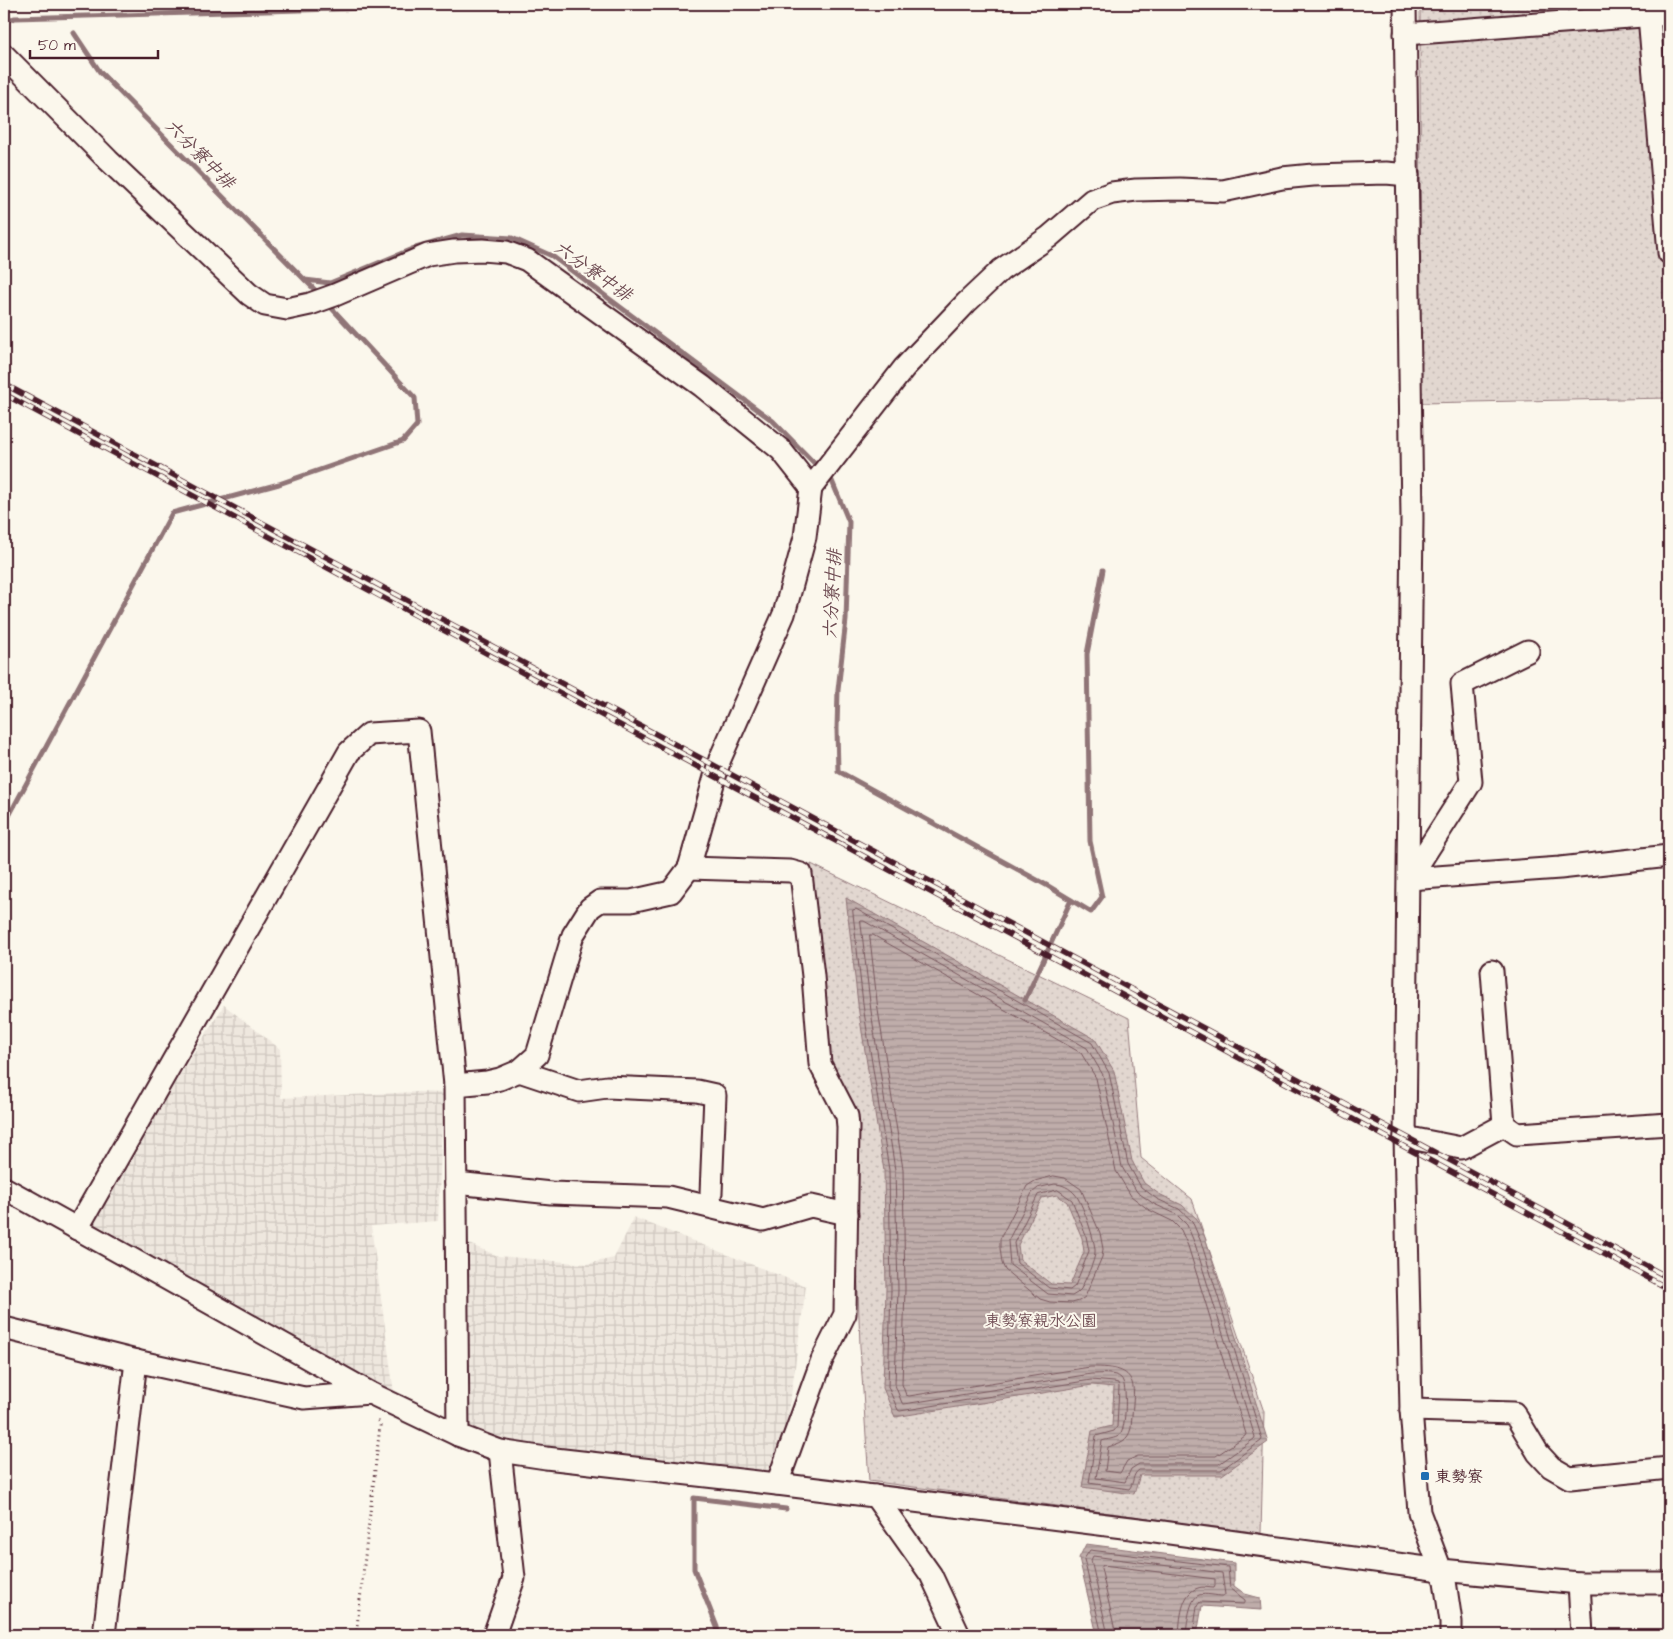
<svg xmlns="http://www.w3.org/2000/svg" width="1673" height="1639" font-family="'Architects Daughter','LXGW WenKai TC',sans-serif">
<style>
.industrial{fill:url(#industrial-grid)}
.grass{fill:url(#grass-dots);stroke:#967b7e}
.water{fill:url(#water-rules);stroke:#907477;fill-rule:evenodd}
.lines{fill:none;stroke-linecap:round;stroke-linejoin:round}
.shore{stroke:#79585e;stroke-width:1}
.stream{stroke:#907477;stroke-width:5}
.minor-casing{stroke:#4a1f2b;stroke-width:25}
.path{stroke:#4a1f2b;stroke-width:3;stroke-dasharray:1 4;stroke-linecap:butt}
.minor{stroke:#fbf7ec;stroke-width:21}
.rail-casing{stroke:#4a1f2b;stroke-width:5.5}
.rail{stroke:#fbf7ec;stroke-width:4;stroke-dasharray:11;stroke-linecap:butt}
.poi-dot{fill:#1f6fb2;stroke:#fbf7ec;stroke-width:2}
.labels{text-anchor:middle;stroke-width:4;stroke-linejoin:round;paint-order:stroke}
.park-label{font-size:16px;fill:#704d54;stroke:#fbf7ec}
.poi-label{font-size:16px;fill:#4a1f2b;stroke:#fbf7ec;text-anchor:start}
.water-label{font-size:18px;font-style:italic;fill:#6d4a51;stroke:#fbf7ec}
</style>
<defs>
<pattern id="industrial-grid" width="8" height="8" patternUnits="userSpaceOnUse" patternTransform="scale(1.25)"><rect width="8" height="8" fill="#eee7de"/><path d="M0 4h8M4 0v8" fill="none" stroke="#cec6bf"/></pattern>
<pattern id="grass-dots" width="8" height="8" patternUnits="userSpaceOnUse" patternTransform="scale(1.25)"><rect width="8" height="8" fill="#e2d7d0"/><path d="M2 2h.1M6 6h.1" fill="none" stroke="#c3b8b3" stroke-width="1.8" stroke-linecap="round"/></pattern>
<pattern id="water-rules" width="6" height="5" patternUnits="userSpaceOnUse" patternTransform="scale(1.25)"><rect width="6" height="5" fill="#bfadaa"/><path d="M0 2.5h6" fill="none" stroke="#9d8c8b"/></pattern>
</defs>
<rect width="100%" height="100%" fill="#fbf7ec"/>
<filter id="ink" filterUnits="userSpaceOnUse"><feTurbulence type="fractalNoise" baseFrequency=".02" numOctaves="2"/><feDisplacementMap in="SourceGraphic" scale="10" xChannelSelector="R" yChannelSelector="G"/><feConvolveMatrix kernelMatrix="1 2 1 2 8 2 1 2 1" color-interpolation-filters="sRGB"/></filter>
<g filter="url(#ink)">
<g class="industrial">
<polygon points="224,1005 280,1049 281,1098 418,1092 443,1093 438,1221 371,1226 395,1400 84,1228"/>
<polygon points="633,1217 806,1286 779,1484 548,1459 459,1433 447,1235 498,1256 587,1264 614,1258 631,1224"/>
</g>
<g class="grass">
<polygon points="1420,4 1669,4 1669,398 1421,403"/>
<polygon points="811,864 1129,1018 1141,1158 1192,1199 1264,1412 1261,1533 869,1481 860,1346 852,1121 828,1063"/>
</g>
<g class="water">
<path d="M 846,898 L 1095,1039 L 1114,1071 L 1132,1161 L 1144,1183 L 1159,1194 L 1182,1205 L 1197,1219 L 1206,1240 L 1268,1442 L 1222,1475 L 1140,1475 L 1134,1494 L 1082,1487 L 1092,1431 L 1112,1426 L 1114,1387 L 1092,1385 L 895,1417 L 883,1388 L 886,1289 L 884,1171 L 859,1013 ZM 1057,1195 L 1067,1202 L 1082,1238 L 1084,1252 L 1070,1285 L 1051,1284 L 1020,1260 L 1018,1245 L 1042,1198 Z"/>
<polygon points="1086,1544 1234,1563 1234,1586 1245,1594 1260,1598 1261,1610 1202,1606 1197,1635 1097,1635 1079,1558"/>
</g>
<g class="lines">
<g class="shore">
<path d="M 853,910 L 856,909 L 1092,1043 L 1109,1073 L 1128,1164 L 1141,1187 L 1157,1199 L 1179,1209 L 1192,1221 L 1201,1242 L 1262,1439 L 1261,1441 L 1221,1470 L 1139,1470 C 1132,1474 1134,1484 1129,1489 L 1089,1483 L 1096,1436 L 1114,1431 L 1117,1427 L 1119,1387 L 1118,1383 L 1114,1382 L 1091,1380 L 900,1411 L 898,1410 L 888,1387 L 891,1289 L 889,1170 L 864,1012 Z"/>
<path d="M 861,921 L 864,921 L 1087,1048 L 1103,1075 L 1122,1167 L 1137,1192 L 1154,1204 L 1176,1214 L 1187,1225 L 1195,1244 L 1255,1437 L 1254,1439 L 1219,1464 L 1139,1464 L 1131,1469 L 1125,1482 L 1096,1478 L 1102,1441 C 1107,1439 1115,1439 1120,1435 C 1126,1429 1128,1384 1121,1378 C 1115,1372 1099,1374 1091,1374 L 904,1404 L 902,1403 L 895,1385 L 898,1289 L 895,1170 L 871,1011 Z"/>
<path d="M 870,935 L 873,935 L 1081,1053 L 1096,1078 L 1116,1171 L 1131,1196 L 1149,1210 L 1172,1221 L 1181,1230 L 1188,1246 L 1246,1434 L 1245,1436 L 1216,1456 L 1138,1456 L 1127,1461 L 1120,1473 L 1105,1471 L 1108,1447 C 1120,1443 1128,1441 1131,1428 C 1134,1385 1143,1366 1090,1367 L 909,1396 L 906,1395 L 902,1384 L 905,1289 L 903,1169 L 878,1010 Z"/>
<polygon points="1054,1176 1065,1178 1081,1189 1100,1233 1103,1249 1102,1257 1085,1297 1079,1301 1072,1303 1050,1302 1040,1299 1005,1270 1002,1263 1000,1248 1000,1239 1027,1186 1035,1181"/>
<path d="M 1055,1184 C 1062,1184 1070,1188 1075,1194 C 1082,1201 1096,1243 1095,1252 C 1095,1262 1085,1279 1081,1289 L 1077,1293 L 1072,1296 L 1048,1294 L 1010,1265 L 1008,1241 L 1032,1193 L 1038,1188 Z"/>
<polygon points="1058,1190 1072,1200 1086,1236 1089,1251 1075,1286 1070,1290 1049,1288 1017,1263 1014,1243 1038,1195"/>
<polyline points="1102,1635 1084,1559 1090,1550 1228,1567 1230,1588 1245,1600 1245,1603 1243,1604 1200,1602 1197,1606 1193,1635"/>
<path d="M 1108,1635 L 1091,1560 L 1093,1556 L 1222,1573 L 1225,1595 L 1223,1596 C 1216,1596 1206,1593 1199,1595 C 1189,1599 1187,1625 1186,1635"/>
<path d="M 1116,1635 L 1101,1568 L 1103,1565 L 1215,1579 L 1215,1586 L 1214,1588 C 1209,1588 1203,1586 1198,1588 C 1181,1593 1180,1620 1179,1635"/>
</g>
<g class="stream">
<polyline points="4,21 15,18 511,4"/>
<polyline points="74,33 100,72 305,280 330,283 412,249 462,235 512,238 552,256 773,421 819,468"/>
<polyline points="305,280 320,295"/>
<polyline points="827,476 832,481 849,522 846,620 838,690 837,729 838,771 1048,886 1091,912 1102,897 1090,841 1087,654 1103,570"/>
<polyline points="4,825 172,513 279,484 403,441 417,425 415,398 327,303"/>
<polyline points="1025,1000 1071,900"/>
<polyline points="718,1635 717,1627 694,1569 694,1498 786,1509"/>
</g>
<defs>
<g id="minor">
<polyline points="1405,4 1412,518 1405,1137 1411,1410 1419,1512 1445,1581 1451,1622 1451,1635"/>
<polyline points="1648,4 1669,253"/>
<polyline points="1405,34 1669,14"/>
<polyline points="4,55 108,160 249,294 265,305 287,309 310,304 335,295 428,255 454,251 483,250 506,252 527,260 702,386 781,450 811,488 805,537 784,614 720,759 689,868"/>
<polyline points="811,488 904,368 966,303 1001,270 1049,237 1092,200 1112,193 1136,190 1180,189 1223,191 1282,178 1313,175 1386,173 1408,175"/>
<polyline points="1528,651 1462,684 1471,782 1409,879 1560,868 1669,856"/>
<polyline points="1492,971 1504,1125"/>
<polyline points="519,1071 579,1091 607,1087 697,1091 715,1095 711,1193"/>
<polyline points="455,1085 487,1082 500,1079 519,1071 537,1055 573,935 590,908 600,901 631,901 671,892 689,868 790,871 801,874 813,976 820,1064 847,1116 848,1127 845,1314 822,1360 777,1484"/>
<polyline points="1405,1137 1461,1148 1504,1125 1517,1134 1669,1124"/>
<polyline points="456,1183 551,1193 668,1197 763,1220 811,1206 847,1214"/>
<polyline points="4,1188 130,1258 370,1393 458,1435 500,1451 546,1458 777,1484 1155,1531 1441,1570 1579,1583 1669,1583"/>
<polyline points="77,1229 349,752 369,734 419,731 455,1085 458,1435"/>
<polyline points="4,1328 136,1361 304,1398 370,1393"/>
<polyline points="1411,1410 1514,1413 1538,1453 1551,1467 1570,1478 1669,1468"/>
<polyline points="875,1496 931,1575 959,1635"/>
<polyline points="1579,1583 1582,1635"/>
<polyline points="104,1635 136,1361"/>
<polyline points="494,1635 514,1578 500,1451"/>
</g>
</defs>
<use href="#minor" class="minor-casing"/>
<polyline class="path" points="356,1635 380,1426 377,1418"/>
<use href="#minor" class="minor"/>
<defs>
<g id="rail">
<polyline points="4,384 1669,1278"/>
<polyline points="4,394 1669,1289"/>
</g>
</defs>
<use href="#rail" class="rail-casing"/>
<use href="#rail" class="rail"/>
</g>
</g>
<rect class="poi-dot" x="1420" y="1471" width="10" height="10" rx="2.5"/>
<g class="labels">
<g class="park-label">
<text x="1041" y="1326">東勢寮親水公園</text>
</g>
<g class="poi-label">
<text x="1435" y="1482">東勢寮</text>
</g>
<g class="water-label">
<text transform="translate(200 154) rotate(45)" y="6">六分寮中排</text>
<text transform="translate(593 271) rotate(35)" y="6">六分寮中排</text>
<text transform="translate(832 594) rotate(-87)" y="6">六分寮中排</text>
</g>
</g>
<rect width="1673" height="1639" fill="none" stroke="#fbf7ec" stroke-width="20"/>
<rect x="10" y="10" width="1653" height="1619" fill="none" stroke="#4a1f2b" stroke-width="2" filter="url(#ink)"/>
<path d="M30 50v8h128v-8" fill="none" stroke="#4a1f2b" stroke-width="2.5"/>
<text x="38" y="50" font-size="15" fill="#4a1f2b" stroke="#fbf7ec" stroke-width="4" paint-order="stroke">50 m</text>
</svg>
